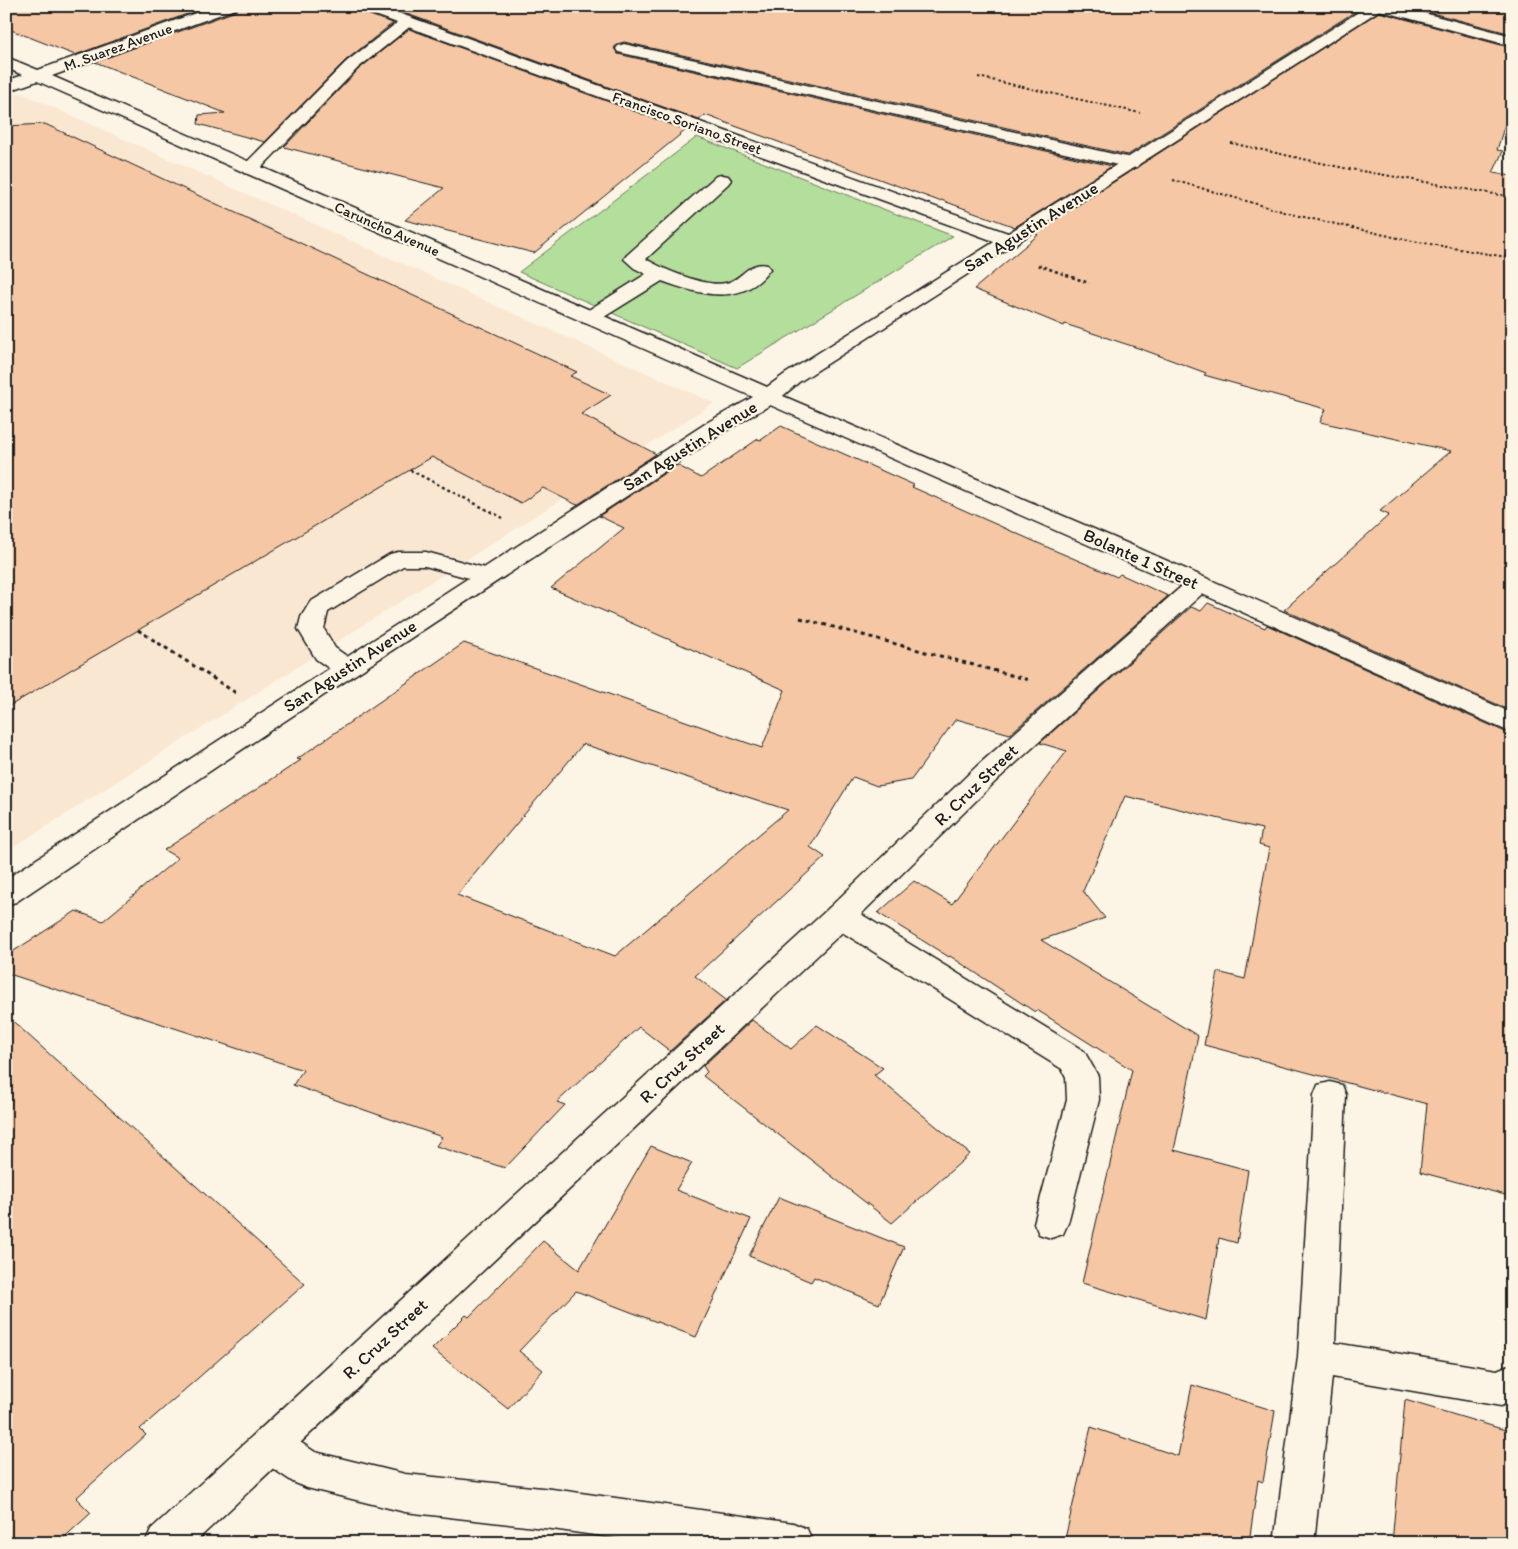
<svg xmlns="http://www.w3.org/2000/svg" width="1518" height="1549" font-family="Itim,sans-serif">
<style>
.built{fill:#fae7d2}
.green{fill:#b4de9b;stroke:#687d5c}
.building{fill:#f5c7a4;stroke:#1c1c1c;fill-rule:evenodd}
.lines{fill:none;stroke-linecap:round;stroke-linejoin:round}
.lane-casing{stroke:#1c1c1c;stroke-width:3}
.street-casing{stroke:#1c1c1c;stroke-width:3}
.secondary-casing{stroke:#1c1c1c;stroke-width:3}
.path-far2{stroke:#1c1c1c;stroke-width:2;stroke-dasharray:2.5 2.5;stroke-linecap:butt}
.path-far1{stroke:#1c1c1c;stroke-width:2.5;stroke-dasharray:3 3;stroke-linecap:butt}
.path{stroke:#1c1c1c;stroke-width:3;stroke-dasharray:4 4;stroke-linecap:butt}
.lane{fill:#fcf5e5;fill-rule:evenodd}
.street{fill:#fcf5e5;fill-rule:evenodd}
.secondary{fill:#fcf5e5;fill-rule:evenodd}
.labels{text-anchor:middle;stroke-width:4.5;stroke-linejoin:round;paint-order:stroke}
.far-street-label{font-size:15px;fill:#1c1c1c;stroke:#fcf5e5}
.street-label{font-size:18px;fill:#1c1c1c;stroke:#fcf5e5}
</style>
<rect width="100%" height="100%" fill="#fcf5e5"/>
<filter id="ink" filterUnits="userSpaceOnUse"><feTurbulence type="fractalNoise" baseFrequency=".02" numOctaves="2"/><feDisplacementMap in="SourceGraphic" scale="10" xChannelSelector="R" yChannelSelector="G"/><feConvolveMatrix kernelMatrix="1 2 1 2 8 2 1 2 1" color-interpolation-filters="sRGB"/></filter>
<g filter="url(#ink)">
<polygon class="built" points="19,92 714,403 6,852 6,97"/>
<polygon class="green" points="697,137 953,236 737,368 519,272"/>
<g class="building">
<polygon points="6,6 209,6 75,55 6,28"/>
<polygon points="239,6 355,6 358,11 393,23 345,61 265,142 198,124 199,115 225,113 95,62 236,11"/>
<polygon points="385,6 1364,6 1128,155 624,42 617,44 614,48 618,54 1112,166 1015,227 941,200 939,201 705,115 699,120"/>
<polygon points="1405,6 1512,6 1512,34"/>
<polygon points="1379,12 1512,48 1512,101 1497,150 1503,151 1493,173 1512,176 1512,711 1284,610 1389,515 1380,511 1451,451 1320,422 1326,409 1204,375 1206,373 1144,350 1065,324 1064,326 974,289 1038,235 1034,233"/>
<polygon points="409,29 686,130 534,253 405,220 444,188 284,147 359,69"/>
<polygon points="45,124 577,372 570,376 611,395 581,414 656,454 577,505 543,488 521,503 432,457 6,708 6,126"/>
<path d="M 781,426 L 914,485 L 912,487 L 1056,551 L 1117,577 L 1120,574 L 1168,596 L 1010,734 L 956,719 L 911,780 L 877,786 L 853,777 L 810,847 L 825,857 L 695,976 L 726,1000 L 670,1051 L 639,1027 L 557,1102 L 565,1105 L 505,1168 L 436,1146 L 442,1137 L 293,1085 L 303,1070 L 6,973 L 6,956 L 76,911 L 103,921 L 178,858 L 164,850 L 301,760 L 297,759 L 464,643 L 762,748 L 785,690 L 551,588 L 624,528 L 599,516 L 677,465 L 701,478 L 758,439 L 761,440 ZM 583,744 L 788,810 L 615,956 L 457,895 Z"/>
<polygon points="1208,603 1265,628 1267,625 1512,735 1512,1150 1509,1196 1420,1172 1427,1104 1204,1045 1218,972 1245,979 1269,848 1259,845 1262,829 1125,796 1083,891 1105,918 1041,940 1198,1036 1174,1150 1248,1170 1237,1243 1219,1238 1206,1320 1082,1283 1132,1070 1037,1010 1035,1012 950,956 949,957 878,913 914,881 952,904 1067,751 1040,743 1191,607 1201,611"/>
<polygon points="6,1015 305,1284 140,1429 146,1435 76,1498 91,1513 58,1543 6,1543"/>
<polygon points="752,1020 791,1049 817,1025 883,1068 874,1075 970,1154 892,1223 703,1076 707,1072 703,1066"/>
<polygon points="651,1146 692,1163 676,1190 751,1219 696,1337 576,1291 519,1351 543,1370 508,1409 432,1349 466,1315 469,1317 543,1241 579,1270"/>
<polygon points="779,1197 904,1247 879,1304 814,1277 811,1282 749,1256"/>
<polygon points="1192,1385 1275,1411 1263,1482 1258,1480 1249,1543 1064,1543 1091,1427 1178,1456"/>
<polygon points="1405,1400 1512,1432 1512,1543 1392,1543"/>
</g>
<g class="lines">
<defs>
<g id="lane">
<polygon points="407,17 412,19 415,22 412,25 358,68 256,173 250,174 244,173 241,169 244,165 346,62 402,19"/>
<polygon points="624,44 1131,158 1137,159 1140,163 1137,167 1131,168 618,52 616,49 618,46"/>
<path d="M 722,175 L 728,176 L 731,180 L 728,184 L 646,259 C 662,269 707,288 726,283 C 743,279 749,260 767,265 L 770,269 C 743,308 698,294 662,281 L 596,322 L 589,324 L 582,322 L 579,318 L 582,314 L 646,274 L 634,268 L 624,259 L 627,255 L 716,176 Z"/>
<polygon points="398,552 426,552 496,571 499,576 496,581 487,583 425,566 403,566 328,612 324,629 335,648 355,662 359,668 355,674 346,676 337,674 316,659 298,629 301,617 310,602 390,554"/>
<polygon points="840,905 851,908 1084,1051 1098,1076 1099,1100 1068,1223 1063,1234 1051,1238 1039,1234 1034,1223 1067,1100 1066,1077 1062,1069 829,924 825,916 829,908"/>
<polygon points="1330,1082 1342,1085 1346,1095 1335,1343 1497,1370 1512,1364 1512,1401 1501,1406 1332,1377 1314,1543 1274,1543 1298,1357 1314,1095 1318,1085"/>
<polygon points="271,1426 285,1432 315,1452 405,1474 552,1489 793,1523 807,1529 813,1543 651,1543 552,1529 405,1512 307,1488 293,1482 257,1458 252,1445 257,1432"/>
</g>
<g id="street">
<polygon points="357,6 379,6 1016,236 1018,240 1016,244 1009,246 1002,244 359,9"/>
<polygon points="1372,6 1397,6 1512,36 1512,46 1374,9"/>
<polygon points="769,390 1138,548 1512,713 1512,733 1202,594 997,780 851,924 194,1543 145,1543 151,1529 829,908 977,766 1182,586 761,401 758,396 761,391"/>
</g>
<polygon id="secondary" points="215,6 237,6 235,9 52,76 767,387 785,374 1368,6 1386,6 799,382 777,401 724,432 271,730 16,902 6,905 6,879 708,422 753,397 37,81 6,92 6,81 23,75 6,68 6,57 38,70"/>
</defs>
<use href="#lane" class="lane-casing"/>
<use href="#street" class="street-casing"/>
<use href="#secondary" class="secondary-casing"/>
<g class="path-far2">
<polyline points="978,77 1140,113"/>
<polyline points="1231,143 1344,168 1512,197"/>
<polyline points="1173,180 1295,215 1407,240 1512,258"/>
</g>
<g class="path-far1">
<polyline points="1508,257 1512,258"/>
<polyline points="1038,265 1089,283"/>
<polyline points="410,470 503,518"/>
</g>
<g class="path">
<polyline points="800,618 1029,680"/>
<polyline points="138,630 236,693"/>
</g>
<use href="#lane" class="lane"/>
<use href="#street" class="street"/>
<use href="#secondary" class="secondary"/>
</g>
</g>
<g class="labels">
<g class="far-street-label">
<text transform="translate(118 47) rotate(-20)" y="5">M. Suarez Avenue</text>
<text transform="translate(687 123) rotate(20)" y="5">Francisco Soriano Street</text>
<text transform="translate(387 229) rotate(24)" y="5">Caruncho Avenue</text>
</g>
<g class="street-label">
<text transform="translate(1031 227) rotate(-32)" y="6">San Agustin Avenue</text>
<text transform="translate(690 446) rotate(-32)" y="6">San Agustin Avenue</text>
<text transform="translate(1141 559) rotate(24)" y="6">Bolante 1 Street</text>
<text transform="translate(350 666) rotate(-33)" y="6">San Agustin Avenue</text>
<text transform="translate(976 785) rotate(-44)" y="6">R. Cruz Street</text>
<text transform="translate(682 1063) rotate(-43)" y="6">R. Cruz Street</text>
<text transform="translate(385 1339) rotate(-43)" y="6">R. Cruz Street</text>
</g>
</g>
<rect width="1518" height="1549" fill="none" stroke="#fcf5e5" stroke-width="25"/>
<rect x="12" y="12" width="1493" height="1524" fill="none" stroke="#1c1c1c" stroke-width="2" filter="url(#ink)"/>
</svg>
